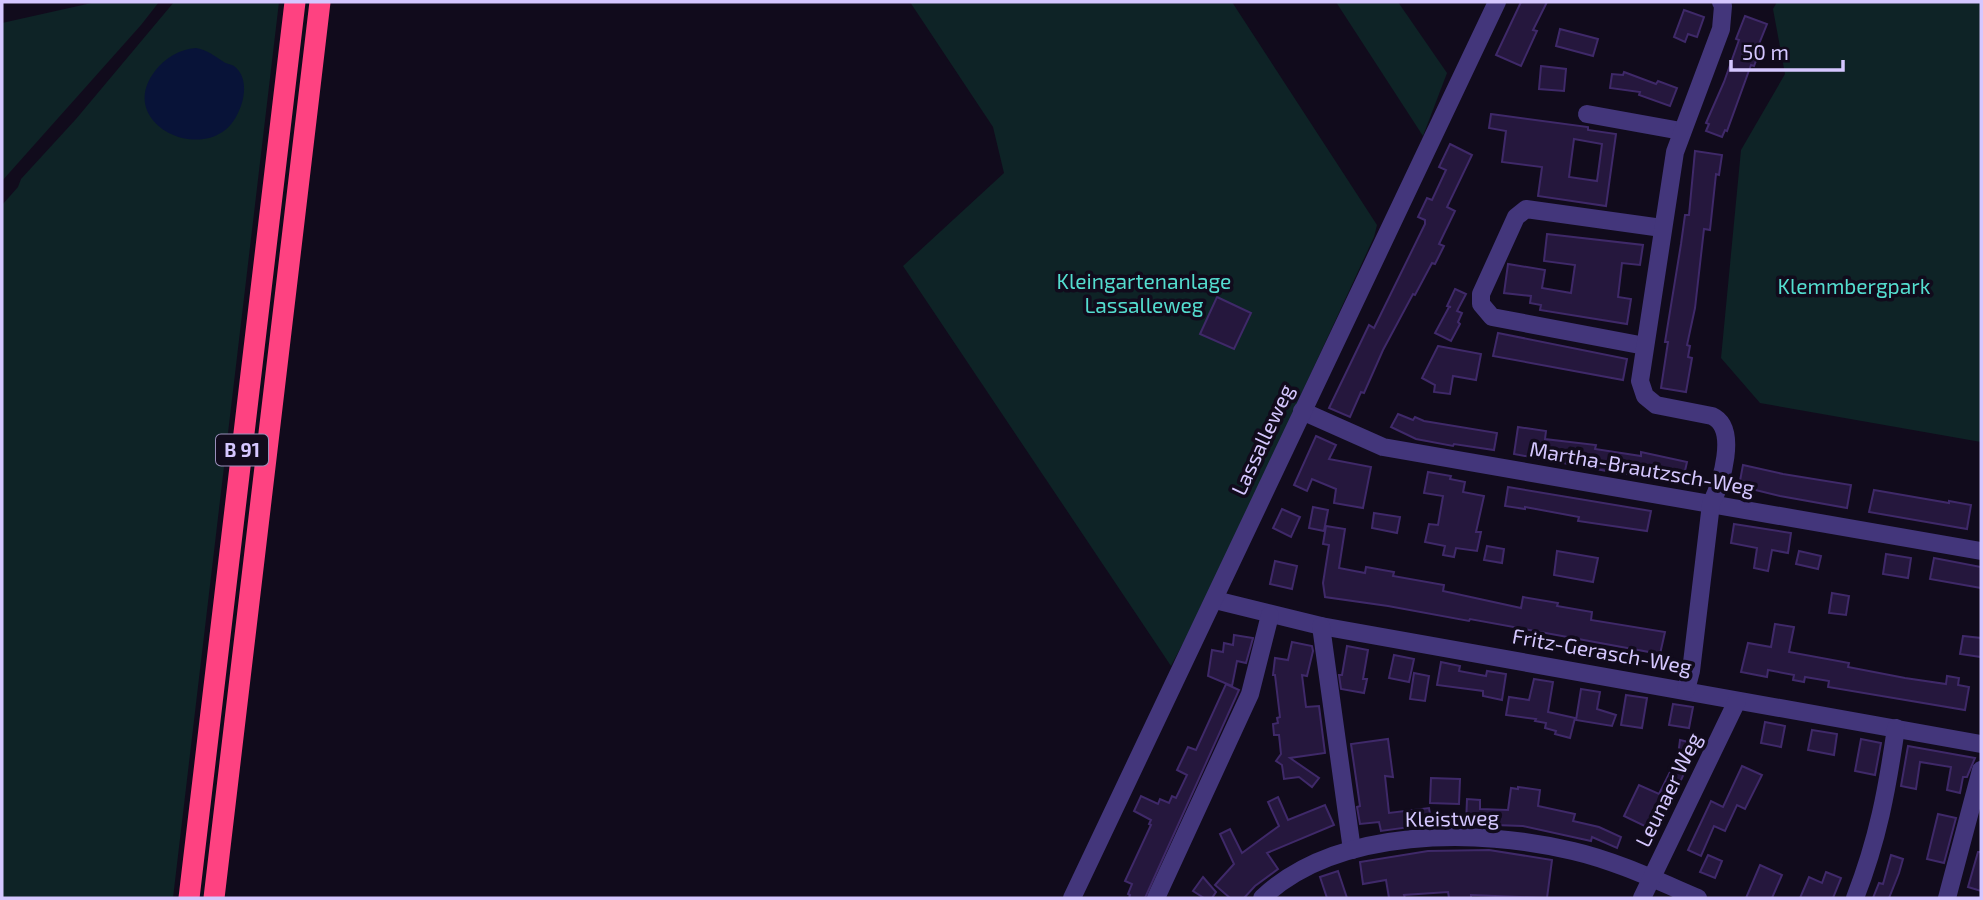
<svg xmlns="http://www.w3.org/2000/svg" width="1983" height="900" font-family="'Exo 2',sans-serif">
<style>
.green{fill:#0e2326}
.water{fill:#081338}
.building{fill:#25173d;stroke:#3f2969;stroke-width:2;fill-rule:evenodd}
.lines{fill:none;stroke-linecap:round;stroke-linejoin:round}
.minor{stroke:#43367b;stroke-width:18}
.highway{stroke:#fe4281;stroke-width:21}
.labels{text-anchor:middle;stroke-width:7;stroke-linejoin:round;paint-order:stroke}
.shield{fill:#110b1c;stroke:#9a8fbb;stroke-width:2}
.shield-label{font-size:19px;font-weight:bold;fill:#d5c7ff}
.park-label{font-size:21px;fill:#54ddcf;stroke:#110b1c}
.street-label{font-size:21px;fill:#d5c7ff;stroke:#110b1c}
</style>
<rect width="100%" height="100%" fill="#110b1c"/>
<g class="green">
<polygon points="96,2 159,2 141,25 2,181 2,23"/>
<polygon points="174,2 279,2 173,898 2,898 2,205 18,187 21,179 76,119"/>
<polygon points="910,2 1232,2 1377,225 1374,237 1208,596 1171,666 903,266 1004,173 993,127"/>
<polygon points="1336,2 1398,2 1447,73 1423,136"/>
<polygon points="1777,2 1981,2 1981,442 1760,403 1721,358 1741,150 1785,74 1773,9"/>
</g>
<path class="water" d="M 196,48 C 208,50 214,56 224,62 C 225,63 232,65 234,66 C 249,77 245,101 237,115 C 210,169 113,125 155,71 C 165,58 180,49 196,48 Z"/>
<g class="building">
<polygon points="1521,2 1547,2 1533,30 1537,31 1521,66 1496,55"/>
<polygon points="1684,10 1704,17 1697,37 1688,34 1685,42 1674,37"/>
<polygon points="1745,16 1767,24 1757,49 1760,50 1754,66 1751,65 1727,131 1725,130 1722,137 1706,131 1709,124 1706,123 1724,82 1739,40 1736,39"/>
<polygon points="1560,29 1598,39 1593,56 1556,46"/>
<polygon points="1541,66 1566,69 1564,91 1539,89"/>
<polygon points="1624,72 1656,84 1658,81 1677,88 1670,106 1639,95 1640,92 1610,88 1612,74 1623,75"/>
<path d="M 1491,114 L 1588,127 L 1588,130 L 1616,134 L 1606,206 L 1538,196 L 1542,167 L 1502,162 L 1506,131 L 1489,128 ZM 1574,139 L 1602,144 L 1597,181 L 1569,177 Z"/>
<polygon points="1450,144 1472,155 1447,207 1455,211 1439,244 1444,246 1435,264 1432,263 1415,295 1413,294 1383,350 1364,393 1361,392 1350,417 1329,408 1369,325 1374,328 1425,224 1425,220 1418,217 1427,198 1432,200 1446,170 1439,167"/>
<polygon points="1695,151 1722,155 1719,175 1716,174 1710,230 1704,229 1695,308 1687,345 1690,346 1688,357 1692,358 1686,392 1661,388 1668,342 1665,342 1681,244 1685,215 1689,215"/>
<polygon points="1547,234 1643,245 1640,265 1622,263 1618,297 1631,299 1627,324 1540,310 1541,305 1530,303 1531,296 1504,293 1508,264 1545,270 1542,288 1571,293 1575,265 1544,261"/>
<polygon points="1455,289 1466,294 1457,311 1462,313 1458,322 1460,324 1451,341 1435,333 1449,307 1451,307 1447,306"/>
<polygon points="1217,297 1251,313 1234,349 1200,334"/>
<polygon points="1498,333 1627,359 1623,380 1493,356"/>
<polygon points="1438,346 1481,354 1476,380 1453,376 1450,394 1434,392 1435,385 1422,378"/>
<polygon points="1398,414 1413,420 1415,417 1424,421 1497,433 1494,450 1454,444 1453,446 1416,439 1391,427"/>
<polygon points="1518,427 1546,431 1545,439 1596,445 1595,449 1641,456 1641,452 1687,462 1682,484 1634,472 1634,475 1612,472 1514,454"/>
<polygon points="1316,436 1336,445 1329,459 1371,467 1363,508 1334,503 1336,489 1312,479 1307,491 1294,485"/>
<polygon points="1743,465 1783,474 1851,485 1847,508 1780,496 1739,486"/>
<polygon points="1428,472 1451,476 1450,479 1465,482 1463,492 1484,496 1476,532 1481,532 1477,551 1456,548 1454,557 1443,555 1445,546 1425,542 1429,524 1438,525 1443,496 1424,493"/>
<polygon points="1508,487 1651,511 1647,531 1578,521 1579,517 1525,507 1525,509 1505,506"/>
<polygon points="1874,490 1949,503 1949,501 1971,505 1967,529 1869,512"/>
<polygon points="1313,507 1328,510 1324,531 1309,528"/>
<polygon points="1282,509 1300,517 1291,537 1273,528"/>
<polygon points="1374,513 1400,517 1397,533 1372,528"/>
<polygon points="1734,524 1791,533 1788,553 1772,550 1768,571 1754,568 1757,548 1731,543"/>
<polygon points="1326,526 1345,529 1339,568 1365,573 1366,567 1394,572 1393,576 1444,585 1443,591 1521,608 1523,597 1558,603 1557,606 1592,612 1591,620 1665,632 1660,654 1470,619 1469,621 1388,606 1325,597 1323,583 1329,545 1323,544"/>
<polygon points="1487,546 1504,549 1502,563 1484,560"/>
<polygon points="1557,551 1598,558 1593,582 1554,575"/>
<polygon points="1799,551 1821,556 1818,569 1796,564"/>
<polygon points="1886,554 1911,558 1908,578 1883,574"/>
<polygon points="1934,558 1981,567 1981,588 1930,579"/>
<polygon points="1275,561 1297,566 1292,589 1270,584"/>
<polygon points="1832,593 1849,596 1846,615 1829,613"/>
<polygon points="1775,624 1794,627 1789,652 1849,663 1848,667 1905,678 1946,684 1947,676 1959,678 1958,685 1969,687 1965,710 1828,687 1829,681 1805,677 1804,682 1793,680 1794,675 1768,670 1767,677 1741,672 1748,643 1771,647"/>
<polygon points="1234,635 1253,638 1246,663 1237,661 1232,686 1208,676 1212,650 1223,652 1224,643 1233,645"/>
<polygon points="1963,636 1981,638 1981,657 1960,654"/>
<polygon points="1292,642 1312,646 1313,651 1307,676 1302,675 1306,707 1319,706 1325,753 1290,758 1319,778 1312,787 1299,777 1284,779 1282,765 1276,761 1281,754 1279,735 1274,735 1273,724 1278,723 1277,718 1280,717 1275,675 1273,675 1275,658 1288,660"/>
<polygon points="1347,646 1368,650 1363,679 1367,679 1364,693 1341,689 1339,675 1342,675"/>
<polygon points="1394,655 1414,659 1409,682 1389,678"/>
<polygon points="1441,662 1460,666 1459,671 1486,676 1487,671 1506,674 1502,700 1483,696 1483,691 1437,685"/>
<polygon points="1414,673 1429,676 1425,701 1410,699"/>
<polygon points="1534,679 1553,682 1548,712 1575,718 1570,738 1555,734 1556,731 1545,728 1546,723 1535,721 1536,719 1506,715 1509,697 1529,700"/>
<polygon points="1226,684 1239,690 1145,898 1129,898 1130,895 1128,894 1132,884 1125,881 1151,825 1149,824 1151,820 1134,811 1141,796 1158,804 1160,799 1169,803 1172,796 1176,798 1187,775 1177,770 1188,747 1196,750"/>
<polygon points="1581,689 1600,692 1597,709 1616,715 1612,726 1576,720"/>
<polygon points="1626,695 1647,698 1642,728 1621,725"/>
<polygon points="1673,704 1693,707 1689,728 1669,725"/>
<polygon points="1765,722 1785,726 1781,747 1761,743"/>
<polygon points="1812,730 1837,734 1834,755 1808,750"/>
<polygon points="1388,739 1393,777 1385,776 1389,813 1429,808 1432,824 1381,831 1379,822 1360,824 1357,807 1360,806 1351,744"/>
<polygon points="1861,739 1881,743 1875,775 1855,771"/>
<polygon points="1680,740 1693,743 1693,754 1657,832 1624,816 1639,785 1659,794 1678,756"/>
<polygon points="1908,746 1975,758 1967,777 1963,777 1960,793 1947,790 1951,767 1920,762 1916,789 1901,786"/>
<polygon points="1742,766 1762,775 1745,809 1737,805 1725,831 1714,826 1701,856 1688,850 1711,801 1723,807"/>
<polygon points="1431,778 1460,779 1459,804 1430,803"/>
<polygon points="1518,787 1540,790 1538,806 1575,814 1573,821 1599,827 1621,837 1617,848 1592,837 1591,841 1523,826 1466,824 1467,799 1480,800 1480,809 1508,810 1511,788 1518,789"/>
<polygon points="1278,797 1288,820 1325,805 1334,825 1267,853 1278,869 1255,886 1244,898 1230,898 1215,885 1234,864 1220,834 1230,829 1242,853 1279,826 1268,802"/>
<polygon points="1938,814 1956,818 1944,863 1927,859"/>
<polygon points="1489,850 1552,860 1547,898 1471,895 1471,898 1449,898 1448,892 1404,895 1405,898 1389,898 1386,880 1363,884 1360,862 1428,851"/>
<polygon points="1978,852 1981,852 1981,891 1968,887"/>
<polygon points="1708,855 1722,861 1715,878 1700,872"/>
<polygon points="1891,855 1903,859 1899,873 1889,898 1873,898 1879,883 1883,884"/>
<polygon points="1760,865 1782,875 1772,898 1746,898"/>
<polygon points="1338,871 1347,898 1327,898 1320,877"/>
<polygon points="1826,872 1841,878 1833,898 1800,898 1809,877 1822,883"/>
<polygon points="1203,877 1216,892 1212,898 1204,898 1193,891"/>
</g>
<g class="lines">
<g class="minor">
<polyline points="1587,114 1681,131"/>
<polyline points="1645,346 1492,317 1481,304 1481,294 1516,217 1526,209 1662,228"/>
<polyline points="1302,411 1383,447 1981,551"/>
<polyline points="1215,600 1321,626 1981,744"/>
<polyline points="1321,626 1352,850"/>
<path d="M 1686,690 L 1691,671 L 1711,504 C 1721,484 1739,428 1712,416 L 1656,405 L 1645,396 L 1640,381 L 1675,152 L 1721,29 L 1723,6 L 1721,2"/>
<polyline points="1072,898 1497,2"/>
<polyline points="1156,898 1250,694 1270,615"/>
<path d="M 1262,898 C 1337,827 1478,828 1573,851 C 1616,861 1658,881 1698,898"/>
<polyline points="1642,898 1737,701"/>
<path d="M 1855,898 C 1878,839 1887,790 1896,728"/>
<polyline points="1947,898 1981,770"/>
</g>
<g class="highway">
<polyline points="189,898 295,2"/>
<polyline points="214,898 320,2"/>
</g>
</g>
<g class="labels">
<rect class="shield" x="216" y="434.5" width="52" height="31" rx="5"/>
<g class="shield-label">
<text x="242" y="457">B 91</text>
</g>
<g class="park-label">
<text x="1144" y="289">Kleingartenanlage<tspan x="1144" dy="24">Lassalleweg</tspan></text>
<text x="1854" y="294">Klemmbergpark</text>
</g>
<g class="street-label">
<text transform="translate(1263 440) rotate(-65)" y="7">Lassalleweg</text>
<text transform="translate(1642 469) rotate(10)" y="7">Martha-Brautzsch-Weg</text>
<text transform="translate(1602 652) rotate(10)" y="7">Fritz-Gerasch-Weg</text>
<text transform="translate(1669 790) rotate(-64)" y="7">Leunaer Weg</text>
<text transform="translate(1452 819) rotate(-1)" y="7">Kleistweg</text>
</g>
</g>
<rect width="1983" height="900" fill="none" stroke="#d5c7ff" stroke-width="7"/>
<path d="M1731 60v10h112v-10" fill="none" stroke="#d5c7ff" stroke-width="3.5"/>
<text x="1742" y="60" font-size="21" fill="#d5c7ff" stroke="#110b1c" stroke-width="5" paint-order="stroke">50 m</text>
</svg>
